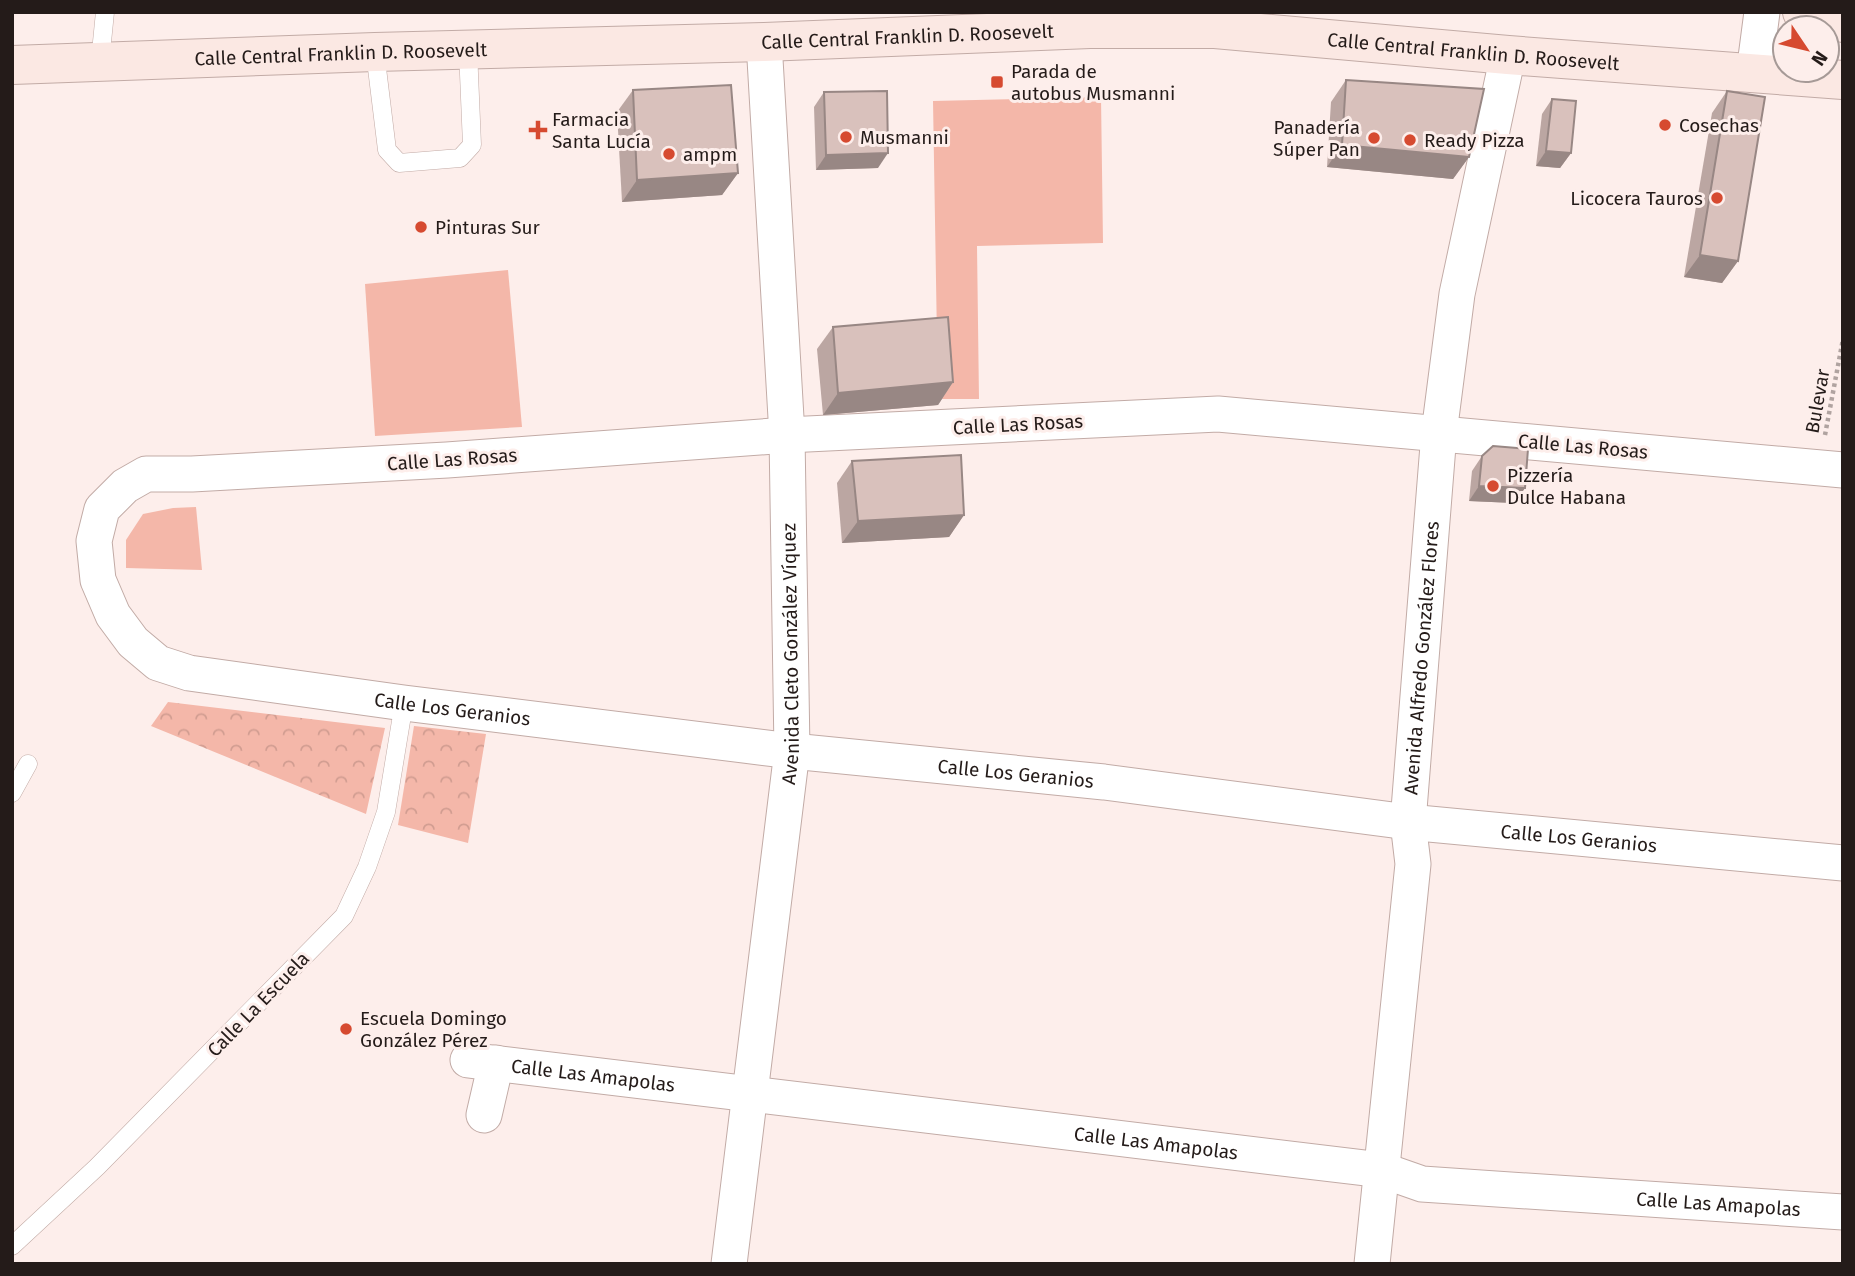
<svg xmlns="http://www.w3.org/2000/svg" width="1855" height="1276" font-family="'Fira Sans',sans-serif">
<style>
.grass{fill:#f4b7a9}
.park{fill:url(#park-crowns)}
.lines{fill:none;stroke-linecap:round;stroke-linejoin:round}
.lane-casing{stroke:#c2aba6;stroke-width:19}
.street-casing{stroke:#c2aba6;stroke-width:37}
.secondary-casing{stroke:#c2aba6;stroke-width:40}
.path{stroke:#b0a3a0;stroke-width:4.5;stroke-dasharray:3.5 3.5;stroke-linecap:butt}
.lane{stroke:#fff;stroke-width:18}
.street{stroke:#fff;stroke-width:35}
.secondary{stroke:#fbe8e3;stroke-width:38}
.wall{fill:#bba6a2}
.shaded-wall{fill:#988784}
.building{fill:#d9c1bc;stroke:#988784;stroke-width:2}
.poi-dot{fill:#d64a30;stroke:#fdeeeb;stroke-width:2.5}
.labels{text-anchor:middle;stroke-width:6;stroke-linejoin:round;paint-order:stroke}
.street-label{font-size:19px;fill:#241b19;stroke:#fdeeeb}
.poi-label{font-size:19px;fill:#241b19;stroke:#fdeeeb;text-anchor:start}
</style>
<defs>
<pattern id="park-crowns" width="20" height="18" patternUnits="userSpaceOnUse" patternTransform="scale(1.75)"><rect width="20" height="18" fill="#f4b7a9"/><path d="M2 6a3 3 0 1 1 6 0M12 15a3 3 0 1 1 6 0" fill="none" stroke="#d19d91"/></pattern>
</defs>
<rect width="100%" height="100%" fill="#fdeeeb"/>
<g class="grass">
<polygon points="1101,97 1103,243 977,246 979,399 938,399 933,101"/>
<polygon points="508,270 522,427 375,436 365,284"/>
<polygon points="196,507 202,570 126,568 126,540 143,514 173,508"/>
</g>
<g class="park">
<polygon points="168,702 385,728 366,814 151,726"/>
<polygon points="414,726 486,734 468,843 398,825"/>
</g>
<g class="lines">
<defs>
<g id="lane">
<polyline points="375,52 387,150 399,163 460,158 472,145 468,50"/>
<polyline points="100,62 105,12"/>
<polyline points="12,793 28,764"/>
<polyline points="12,1246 97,1167 344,916 367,867 386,812 404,703"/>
</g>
<g id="street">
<polyline points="1754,73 1762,12"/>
<path id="s1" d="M 1843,470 L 1218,414 L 787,435 L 447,460 L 192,474 L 146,474 L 125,486 L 102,509 L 94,541 L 98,580 L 113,615 L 133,642 L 158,663 L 189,673 L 404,703 L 792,751 L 1104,782 L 1408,822 L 1843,863"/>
<path id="s2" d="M 468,1060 L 1382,1170 L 1422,1184 L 1843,1212"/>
<polyline points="484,1115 496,1063"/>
<path id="s3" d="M 729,1264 L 792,751 L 787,435 L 764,42"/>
<path id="s4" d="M 1372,1264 L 1413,864 L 1408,822 L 1439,433 L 1457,294 L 1508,55"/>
</g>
<g id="secondary">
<polyline points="1802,12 1843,23"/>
<path id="s5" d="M 12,65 L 375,52 L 764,42 L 1090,29 L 1215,29 L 1508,55 L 1843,80"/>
</g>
</defs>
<use href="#lane" class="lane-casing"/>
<use href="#street" class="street-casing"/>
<use href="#secondary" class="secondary-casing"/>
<polyline class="path" points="1825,435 1843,339"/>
<use href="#lane" class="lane"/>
<use href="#street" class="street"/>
<use href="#secondary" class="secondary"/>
</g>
<g class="wall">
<polygon points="1346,80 1469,157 1453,179 1327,167 1331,102"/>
<polygon points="633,90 738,173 722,195 622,202 617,112"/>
<polygon points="1727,91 1738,261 1722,283 1684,277 1712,113"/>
<polygon points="824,92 878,168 816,170 814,107"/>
<polygon points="1552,99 1571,153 1560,168 1536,166 1542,114"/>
<polygon points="833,327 953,382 938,405 823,415 817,349"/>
<polygon points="1482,456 1525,488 1514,503 1469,501 1472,471"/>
<polygon points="852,461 964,515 949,537 842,543 837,483"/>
</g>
<g class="shaded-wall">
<polygon points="1342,145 1469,157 1453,179 1327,167"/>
<polygon points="1546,151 1571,153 1560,168 1536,166"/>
<polygon points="888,153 878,168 816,170 826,155"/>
<polygon points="738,173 722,195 622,202 637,180"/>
<polygon points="1700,255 1738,261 1722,283 1684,277"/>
<polygon points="953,382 938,405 823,415 838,393"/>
<polygon points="1479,486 1525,488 1514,503 1469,501"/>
<polygon points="964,515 949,537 842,543 858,521"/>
</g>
<g class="building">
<polygon points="1346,80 1484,89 1469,157 1342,145"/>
<polygon points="731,85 738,173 637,180 633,90"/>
<polygon points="887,91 888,153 826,155 824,92"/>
<polygon points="1727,91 1765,97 1738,261 1700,255"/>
<polygon points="1552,99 1576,101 1571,153 1546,151"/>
<polygon points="948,317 953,382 838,393 833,327"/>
<polygon points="1493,446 1528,449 1525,488 1479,486 1482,456"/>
<polygon points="961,455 964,515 858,521 852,461"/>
</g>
<g class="poi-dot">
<rect x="990" y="75" width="14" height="14" rx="3.5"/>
<circle cx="1665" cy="125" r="7"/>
<path d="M534.5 119.5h7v7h7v7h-7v7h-7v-7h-7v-7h7z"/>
<circle cx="846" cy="137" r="7"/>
<circle cx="1374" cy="138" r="7"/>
<circle cx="1410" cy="140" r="7"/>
<circle cx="669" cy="154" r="7"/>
<circle cx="1717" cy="198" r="7"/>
<circle cx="421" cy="227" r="7"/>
<circle cx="1493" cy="486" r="7"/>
<circle cx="346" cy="1029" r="7"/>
</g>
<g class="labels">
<g class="street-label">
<text dy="7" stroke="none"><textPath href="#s5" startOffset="896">Calle Central Franklin D. Roosevelt</textPath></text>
<text dy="7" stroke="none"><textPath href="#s5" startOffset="1463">Calle Central Franklin D. Roosevelt</textPath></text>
<text dy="7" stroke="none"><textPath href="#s5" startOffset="329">Calle Central Franklin D. Roosevelt</textPath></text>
<text transform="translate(1817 401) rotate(-80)" y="7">Bulevar</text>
<text transform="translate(1018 424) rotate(-3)" y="7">Calle Las Rosas</text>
<text transform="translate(1583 446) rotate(5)" y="7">Calle Las Rosas</text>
<text transform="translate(452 459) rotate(-4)" y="7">Calle Las Rosas</text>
<text dy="7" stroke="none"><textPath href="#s3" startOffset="614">Avenida Cleto González Víquez</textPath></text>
<text dy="7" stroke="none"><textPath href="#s4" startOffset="609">Avenida Alfredo González Flores</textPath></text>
<text dy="7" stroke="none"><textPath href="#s1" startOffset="2233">Calle Los Geranios</textPath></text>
<text dy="7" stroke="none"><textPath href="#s1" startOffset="2800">Calle Los Geranios</textPath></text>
<text dy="7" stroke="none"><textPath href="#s1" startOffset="3367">Calle Los Geranios</textPath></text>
<text transform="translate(258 1004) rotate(-46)" y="7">Calle La Escuela</text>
<text dy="7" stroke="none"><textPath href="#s2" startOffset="126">Calle Las Amapolas</textPath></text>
<text dy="7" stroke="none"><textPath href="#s2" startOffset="693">Calle Las Amapolas</textPath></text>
<text dy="7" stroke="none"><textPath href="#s2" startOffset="1260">Calle Las Amapolas</textPath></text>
</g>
<g class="poi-label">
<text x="1011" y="78">Parada de<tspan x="1011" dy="22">autobus Musmanni</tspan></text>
<text x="552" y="126">Farmacia<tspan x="552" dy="22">Santa Lucía</tspan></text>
<text x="1679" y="132">Cosechas</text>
<text x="1360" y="134" text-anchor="end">Panadería<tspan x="1360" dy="22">Súper Pan</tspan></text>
<text x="860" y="144">Musmanni</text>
<text x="1424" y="147">Ready Pizza</text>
<text x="683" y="161">ampm</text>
<text x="1703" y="205" text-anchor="end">Licocera Tauros</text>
<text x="435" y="234">Pinturas Sur</text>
<text x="1507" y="482">Pizzería<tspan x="1507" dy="22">Dulce Habana</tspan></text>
<text x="360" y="1025">Escuela Domingo<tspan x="360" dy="22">González Pérez</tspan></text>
</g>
</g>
<rect width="1855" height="1276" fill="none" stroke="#241b19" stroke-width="28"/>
<g transform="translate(1806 49) rotate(125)"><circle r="33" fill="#fdeeeb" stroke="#a69a97" stroke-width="2"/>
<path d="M0-5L12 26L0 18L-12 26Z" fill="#d64a30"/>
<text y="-10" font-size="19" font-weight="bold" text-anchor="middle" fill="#241b19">N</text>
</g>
</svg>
